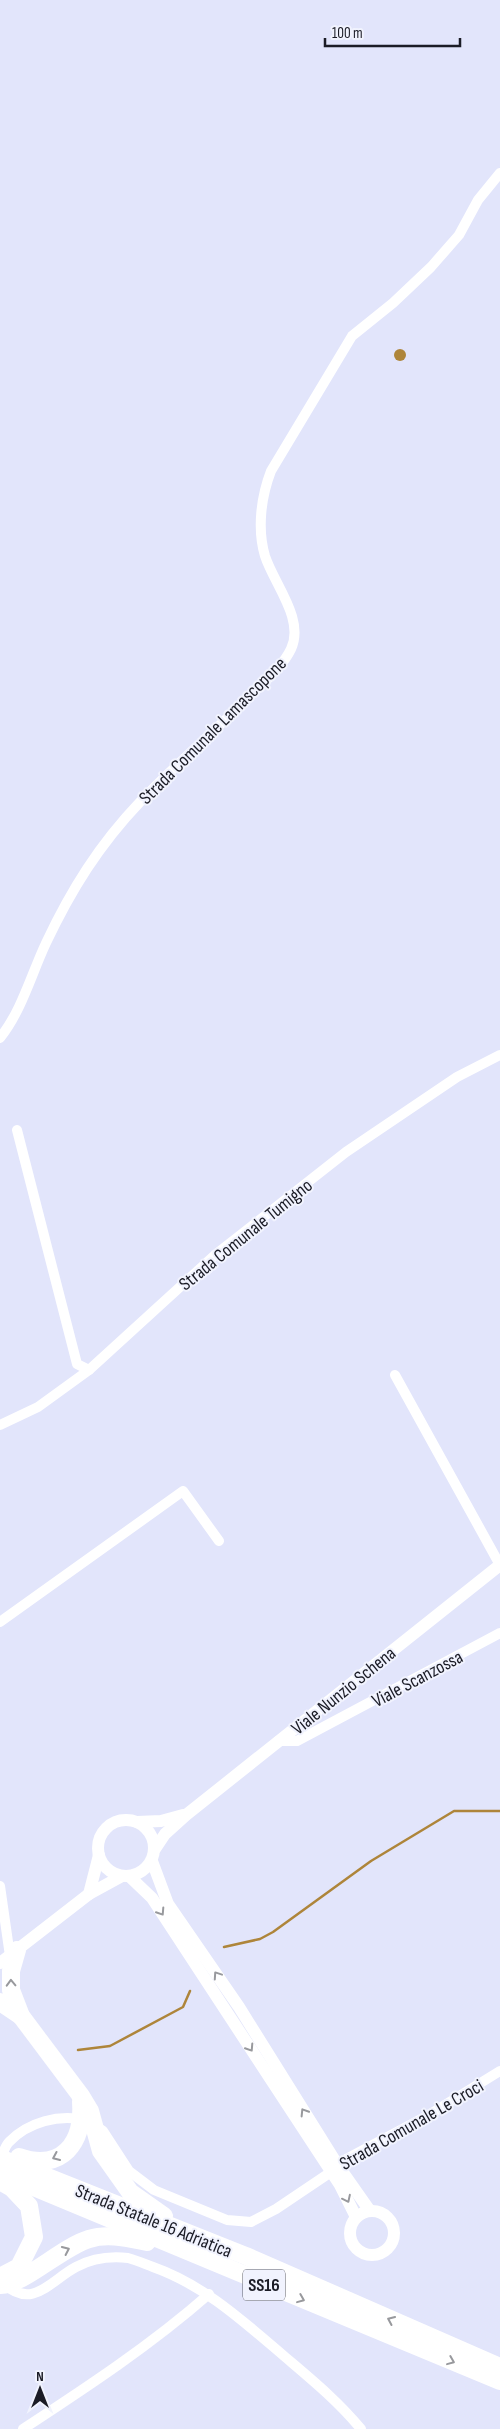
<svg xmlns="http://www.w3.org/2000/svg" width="500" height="2429" font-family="'Sofia Sans Condensed',sans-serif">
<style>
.water{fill:#ae853a}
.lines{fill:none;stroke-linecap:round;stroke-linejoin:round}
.stream{stroke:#ae853a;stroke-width:2.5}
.minor{stroke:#fff;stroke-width:10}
.tertiary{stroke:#fff;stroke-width:12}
.trunk{stroke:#fff;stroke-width:18}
.oneway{stroke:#98999d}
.labels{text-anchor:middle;stroke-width:4;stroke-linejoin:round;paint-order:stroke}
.shield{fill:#f1f3fe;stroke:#5b5c67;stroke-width:1}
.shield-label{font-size:18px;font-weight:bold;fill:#1b1c26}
.street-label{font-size:19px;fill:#1b1c26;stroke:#f1f3fe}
</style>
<rect width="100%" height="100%" fill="#e2e5fb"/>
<circle class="water" cx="400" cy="355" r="6"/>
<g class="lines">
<g class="stream">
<polyline points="224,1947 260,1939 273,1932 371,1861 454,1811 500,1811"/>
<polyline points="78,2050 110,2046 183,2007 190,1991"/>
</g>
<g class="minor">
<path d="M 0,1038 C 22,1010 31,975 46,943 C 71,890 99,845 140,802 C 175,765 215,731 252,694 C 265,681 283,666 291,649 C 305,619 274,584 265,556 C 257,529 261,497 271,471 L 352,336 L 393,303 L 431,267 L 459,235 L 478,200 L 500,173"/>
<polyline points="17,1130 77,1364 89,1370"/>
<polyline points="395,1375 500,1565"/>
<polyline points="0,1425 38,1407 89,1370 215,1255 346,1152 457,1077 500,1055"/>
<polyline points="0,1622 183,1491 219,1541"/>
<polyline points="278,1741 297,1741 500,1633"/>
<polyline points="0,1886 10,1956"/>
<polyline points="97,2127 103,2131 129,2171 154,2190 227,2220 251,2222 276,2209 331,2172 337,2164 427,2116 500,2071"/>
<path d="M 0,2159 C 3,2154 5,2146 9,2142 C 28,2122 59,2114 85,2120"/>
<path d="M 4,2284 C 33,2310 51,2280 76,2267 C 91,2259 110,2256 128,2258 C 136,2260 145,2264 153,2267 C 204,2285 243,2321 284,2356 C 311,2379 338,2401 361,2429"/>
<path d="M 23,2429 C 87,2387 151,2345 209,2294"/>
</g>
<g class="tertiary">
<circle cx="126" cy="1848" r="28"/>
<polyline points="137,1822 161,1821 183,1815"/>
<polyline points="155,1849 165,1834 186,1815 500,1565"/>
<polyline points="152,1861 168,1904 239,2007 337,2164 370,2211"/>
<polyline points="129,1876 152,1898 340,2185 356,2217"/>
<polyline points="89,1894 99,1855"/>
<polyline points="0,1963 89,1894 122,1876"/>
<circle cx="372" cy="2233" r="22"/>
</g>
<g class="trunk">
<polyline points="17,1950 11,1971 11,1990 21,2016 81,2096 90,2111 101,2151 130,2192 164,2216"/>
<polyline points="0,2002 21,2016"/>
<path d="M 19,2157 C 62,2172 84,2143 81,2101"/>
<polyline points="0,2158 246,2256 500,2367"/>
<polyline points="0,2173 500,2381"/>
<polyline points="0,2181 12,2188 29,2206 34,2237 19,2267 0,2277"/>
<path d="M 0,2285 C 22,2286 62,2247 89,2239 C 108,2233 127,2238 147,2242"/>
</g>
</g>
<defs><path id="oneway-chevron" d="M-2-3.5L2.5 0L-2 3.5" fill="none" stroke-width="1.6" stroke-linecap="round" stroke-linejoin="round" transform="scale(1.25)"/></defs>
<g class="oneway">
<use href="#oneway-chevron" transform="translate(161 1912) rotate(57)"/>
<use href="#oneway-chevron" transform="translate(217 1975) rotate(-124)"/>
<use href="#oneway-chevron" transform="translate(11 1983) rotate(-92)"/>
<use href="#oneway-chevron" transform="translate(250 2048) rotate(57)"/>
<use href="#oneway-chevron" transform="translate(304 2112) rotate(-122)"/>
<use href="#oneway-chevron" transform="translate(56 2157) rotate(156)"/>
<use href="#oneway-chevron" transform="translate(347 2199) rotate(64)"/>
<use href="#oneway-chevron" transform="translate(66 2250) rotate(-25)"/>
<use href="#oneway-chevron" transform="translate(301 2299) rotate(22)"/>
<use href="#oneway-chevron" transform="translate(391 2320) rotate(-156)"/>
<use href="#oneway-chevron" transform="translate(451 2361) rotate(22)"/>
</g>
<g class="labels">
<rect class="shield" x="243" y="2269.5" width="42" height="31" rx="4"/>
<g class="shield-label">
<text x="264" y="2291">SS16</text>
</g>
<g class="street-label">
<text transform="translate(212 730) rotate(-45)" y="7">Strada Comunale Lamascopone</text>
<text transform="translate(245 1234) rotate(-39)" y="7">Strada Comunale Tumigno</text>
<text transform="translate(417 1678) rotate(-28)" y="7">Viale Scanzossa</text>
<text transform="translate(343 1690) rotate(-39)" y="7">Viale Nunzio Schena</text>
<text transform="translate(411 2124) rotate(-30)" y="7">Strada Comunale Le Croci</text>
<text transform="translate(154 2220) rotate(22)" y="7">Strada Statale 16 Adriatica</text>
</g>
</g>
<g transform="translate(40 2389)" stroke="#f1f3fe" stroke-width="4" paint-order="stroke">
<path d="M0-4L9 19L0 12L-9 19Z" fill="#1b1c26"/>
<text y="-8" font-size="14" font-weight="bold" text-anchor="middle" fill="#1b1c26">N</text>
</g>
<path d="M325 38v8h135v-8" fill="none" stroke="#1b1c26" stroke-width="2.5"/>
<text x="332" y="38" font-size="15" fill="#1b1c26" stroke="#f1f3fe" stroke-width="4" paint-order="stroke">100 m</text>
</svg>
